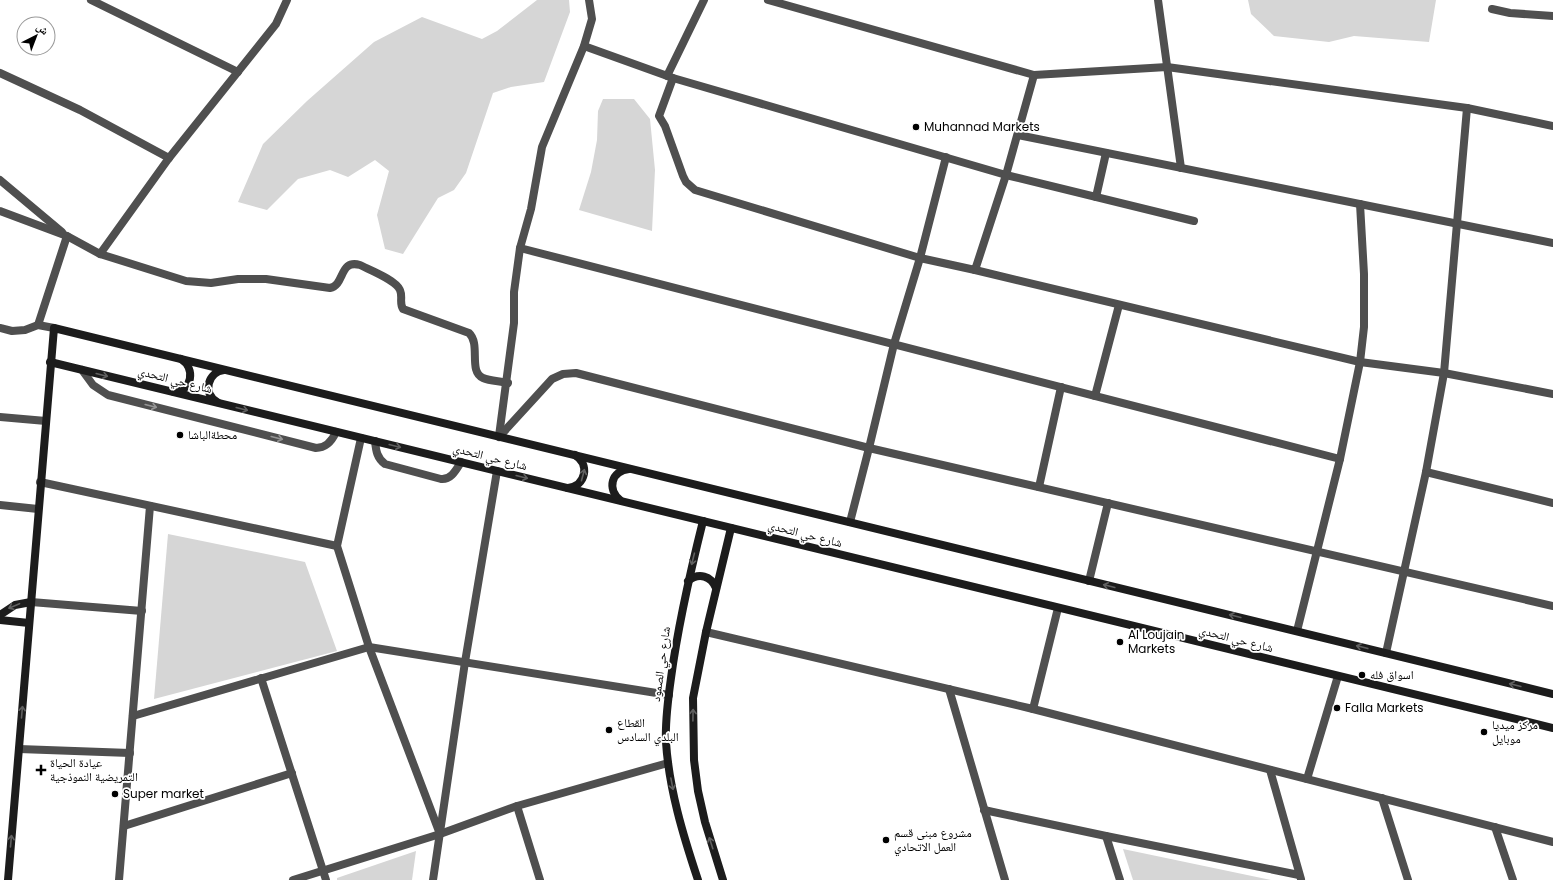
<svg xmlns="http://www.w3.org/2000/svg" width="1553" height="880" font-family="Poppins,'Noto Naskh Arabic',sans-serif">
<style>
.green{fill:#d6d6d6}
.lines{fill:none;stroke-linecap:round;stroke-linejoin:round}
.street{stroke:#4f4f4f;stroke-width:8}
.secondary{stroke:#1c1c1c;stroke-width:8}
.oneway{stroke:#606060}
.oneway2{stroke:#959595}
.poi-dot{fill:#000;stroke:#fff;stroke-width:1.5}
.labels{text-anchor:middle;stroke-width:3.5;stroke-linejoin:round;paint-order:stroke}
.poi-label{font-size:12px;fill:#000;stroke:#fff;text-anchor:start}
.street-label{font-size:12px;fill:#000;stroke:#fff}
</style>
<rect width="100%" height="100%" fill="#fff"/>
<g class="green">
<polygon points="537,0 569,0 570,12 544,82 511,87 493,93 466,173 454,190 438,198 403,254 385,249 377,215 389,171 375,160 348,177 330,170 298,179 267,210 238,202 263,144 307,101 374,42 422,17 482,39 497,31"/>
<polygon points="1248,0 1436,0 1429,42 1354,36 1329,42 1274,36 1251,14"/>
<polygon points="603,99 634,99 650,119 655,170 652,231 579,210 591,172 597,140 598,111"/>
<polygon points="168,534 305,562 337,651 154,699"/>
<polygon points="1123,849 1271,880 1133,880"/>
<polygon points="416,851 412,880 337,880 337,878"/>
</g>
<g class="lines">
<g class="street">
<polyline points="91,0 238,72"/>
<polyline points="768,0 1034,75 1167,67 1467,108 1553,126"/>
<polyline points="1158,0 1181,168"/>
<polyline points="1492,9 1510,13 1553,16"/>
<polyline points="584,46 673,78 1006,175 1194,221"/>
<polyline points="0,73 80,110 169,158"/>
<polyline points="667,76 704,0"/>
<polyline points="673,78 659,116 665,126 683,176 686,182 695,190 920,258 975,270 1006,175 1034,75"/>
<polyline points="1018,135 1553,243"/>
<polyline points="0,180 62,232"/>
<polyline points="1096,197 1106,153"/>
<path d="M 0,211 L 67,236 L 100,254 L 186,281 L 211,283 L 238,279 L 266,279 L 330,288 C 345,285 339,259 360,265 C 370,270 396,280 400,290 C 403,297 399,303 403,309 L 469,333 C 481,344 468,372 483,378 C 490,381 500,381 508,383"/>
<polyline points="520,248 1340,459"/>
<polyline points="100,254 169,158 276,24 287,0"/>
<polyline points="975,270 1360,362 1444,373 1553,394"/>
<polyline points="38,325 67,236"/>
<polyline points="0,328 12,331 25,330 38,325 54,328"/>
<path d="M 82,370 L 93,385 L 108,395 L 316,448 C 326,448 332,441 336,432"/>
<polyline points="1095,396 1119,305"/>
<polyline points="0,417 46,421"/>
<polyline points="499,436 514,323 514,292 520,248 531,209 542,147 584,46 592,19 589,0"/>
<polyline points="499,437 552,379 563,374 576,373 869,448 1553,606"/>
<polyline points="361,438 337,546 369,647 440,834"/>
<path d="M 375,441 C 376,451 377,458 385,464 L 441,479 C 451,480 456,470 461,462"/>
<polyline points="1426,472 1553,503"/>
<polyline points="40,482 337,546"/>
<polyline points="1039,487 1061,387"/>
<polyline points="0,505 38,509"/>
<polyline points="850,522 869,448 894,344 920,258 946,157"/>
<polyline points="1089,581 1108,503"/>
<polyline points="31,602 142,611"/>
<polyline points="1297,631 1340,459 1360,362 1364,327 1364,274 1360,204"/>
<polyline points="706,632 1033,709 1553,842"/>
<polyline points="1386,653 1426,472 1444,373 1467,108"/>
<polyline points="261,678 326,880"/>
<polyline points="949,689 1005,880"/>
<polyline points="1033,709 1058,608"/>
<polyline points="133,716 369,647 669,695"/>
<polyline points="19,749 130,753"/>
<polyline points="1270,770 1301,879"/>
<polyline points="1307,779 1338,676"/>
<polyline points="1382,798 1408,880"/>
<polyline points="517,806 540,880"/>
<polyline points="984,810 1106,836 1299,875"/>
<polyline points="124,826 292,773"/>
<polyline points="1495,827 1513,880"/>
<polyline points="1106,836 1120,880"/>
<polyline points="119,880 150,506"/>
<polyline points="293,880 440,834 517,806 668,763"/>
<polyline points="433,880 465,662 497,471"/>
</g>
<g class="secondary">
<polyline points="50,362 1553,728"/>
<path d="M 174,392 C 192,391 196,369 181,359"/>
<path d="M 217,402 C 202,393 208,372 224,370"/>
<path d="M 568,488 C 586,486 590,464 575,455"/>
<path d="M 620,500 C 607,489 611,471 629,469"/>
<path d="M 688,581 C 699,572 711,576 716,588"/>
<polyline points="0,615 15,605 31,602"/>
<polyline points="0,620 29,623"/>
<polyline points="8,880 54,328 1553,694"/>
<path d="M 698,880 C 683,835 669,789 666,742 C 665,721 668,699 671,678 C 678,625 690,573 703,521"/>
<polyline points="723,880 705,822 698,791 694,760 693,698 706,632 731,528"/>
</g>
</g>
<defs><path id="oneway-shaft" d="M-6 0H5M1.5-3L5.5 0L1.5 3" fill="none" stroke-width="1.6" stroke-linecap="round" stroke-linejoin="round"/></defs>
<g class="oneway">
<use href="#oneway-shaft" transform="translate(102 375) rotate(14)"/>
<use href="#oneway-shaft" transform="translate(242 409) rotate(14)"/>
<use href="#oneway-shaft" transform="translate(395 446) rotate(14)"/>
<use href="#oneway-shaft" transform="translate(583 475) rotate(-75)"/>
<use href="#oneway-shaft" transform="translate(522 477) rotate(14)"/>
<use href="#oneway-shaft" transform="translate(693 559) rotate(104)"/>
<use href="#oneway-shaft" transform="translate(1109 586) rotate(-166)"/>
<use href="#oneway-shaft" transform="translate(14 606) rotate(157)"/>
<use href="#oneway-shaft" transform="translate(1235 616) rotate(-166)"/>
<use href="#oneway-shaft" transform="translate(1362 647) rotate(-166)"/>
<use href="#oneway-shaft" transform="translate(1515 685) rotate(-166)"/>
<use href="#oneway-shaft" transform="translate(22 712) rotate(-85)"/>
<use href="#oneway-shaft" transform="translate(693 715) rotate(-89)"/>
<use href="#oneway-shaft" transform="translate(672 784) rotate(79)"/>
<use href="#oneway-shaft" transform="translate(11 841) rotate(-85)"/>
<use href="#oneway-shaft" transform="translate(711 843) rotate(-108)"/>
</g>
<g class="oneway2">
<use href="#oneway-shaft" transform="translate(151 406) rotate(14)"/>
<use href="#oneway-shaft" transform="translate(277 438) rotate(14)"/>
</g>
<g class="poi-dot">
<circle cx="916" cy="127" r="4"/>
<circle cx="180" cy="435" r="4"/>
<circle cx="1120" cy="642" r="4"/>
<circle cx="1362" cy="675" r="4"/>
<circle cx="1337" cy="708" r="4"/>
<circle cx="609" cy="730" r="4"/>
<circle cx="1484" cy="732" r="4"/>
<path d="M39 764h4v4h4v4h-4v4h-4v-4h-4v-4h4z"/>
<circle cx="115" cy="794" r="4"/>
<circle cx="886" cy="840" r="4"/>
</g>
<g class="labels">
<g class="poi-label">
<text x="924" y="131">Muhannad Markets</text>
<text x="188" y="439">محطةالباشا</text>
<text x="1128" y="639">Al Loujain<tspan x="1128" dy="14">Markets</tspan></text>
<text x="1370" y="679">اسواق فله</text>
<text x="1345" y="712">Falla Markets</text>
<text x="617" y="727">القطاع<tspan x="617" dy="14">البلدي السادس</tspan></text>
<text x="1492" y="729">مركز ميديا<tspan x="1492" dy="14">موبايل</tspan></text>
<text x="50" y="767">عيادة الحياة<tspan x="50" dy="14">التمريضية النموذجية</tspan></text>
<text x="123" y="798">Super market</text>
<text x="894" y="837">مشروع مبنى قسم<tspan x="894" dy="14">العمل الاتحادي</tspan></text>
</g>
<g class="street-label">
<text transform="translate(175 380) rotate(14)" y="4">شارع حي التحدي</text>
<text transform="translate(490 457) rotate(14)" y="4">شارع حي التحدي</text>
<text transform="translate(805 534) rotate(14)" y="4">شارع حي التحدي</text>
<text transform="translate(1236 639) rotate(14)" y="4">شارع حي التحدي</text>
<text transform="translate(661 664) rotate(-82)" y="4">شارع حي الصمود</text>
</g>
</g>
<g transform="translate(36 36) rotate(42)"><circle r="19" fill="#ffffff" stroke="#999999"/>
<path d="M0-3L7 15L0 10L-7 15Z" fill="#000000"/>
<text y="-6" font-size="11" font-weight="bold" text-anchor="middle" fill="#000000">ش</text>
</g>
</svg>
